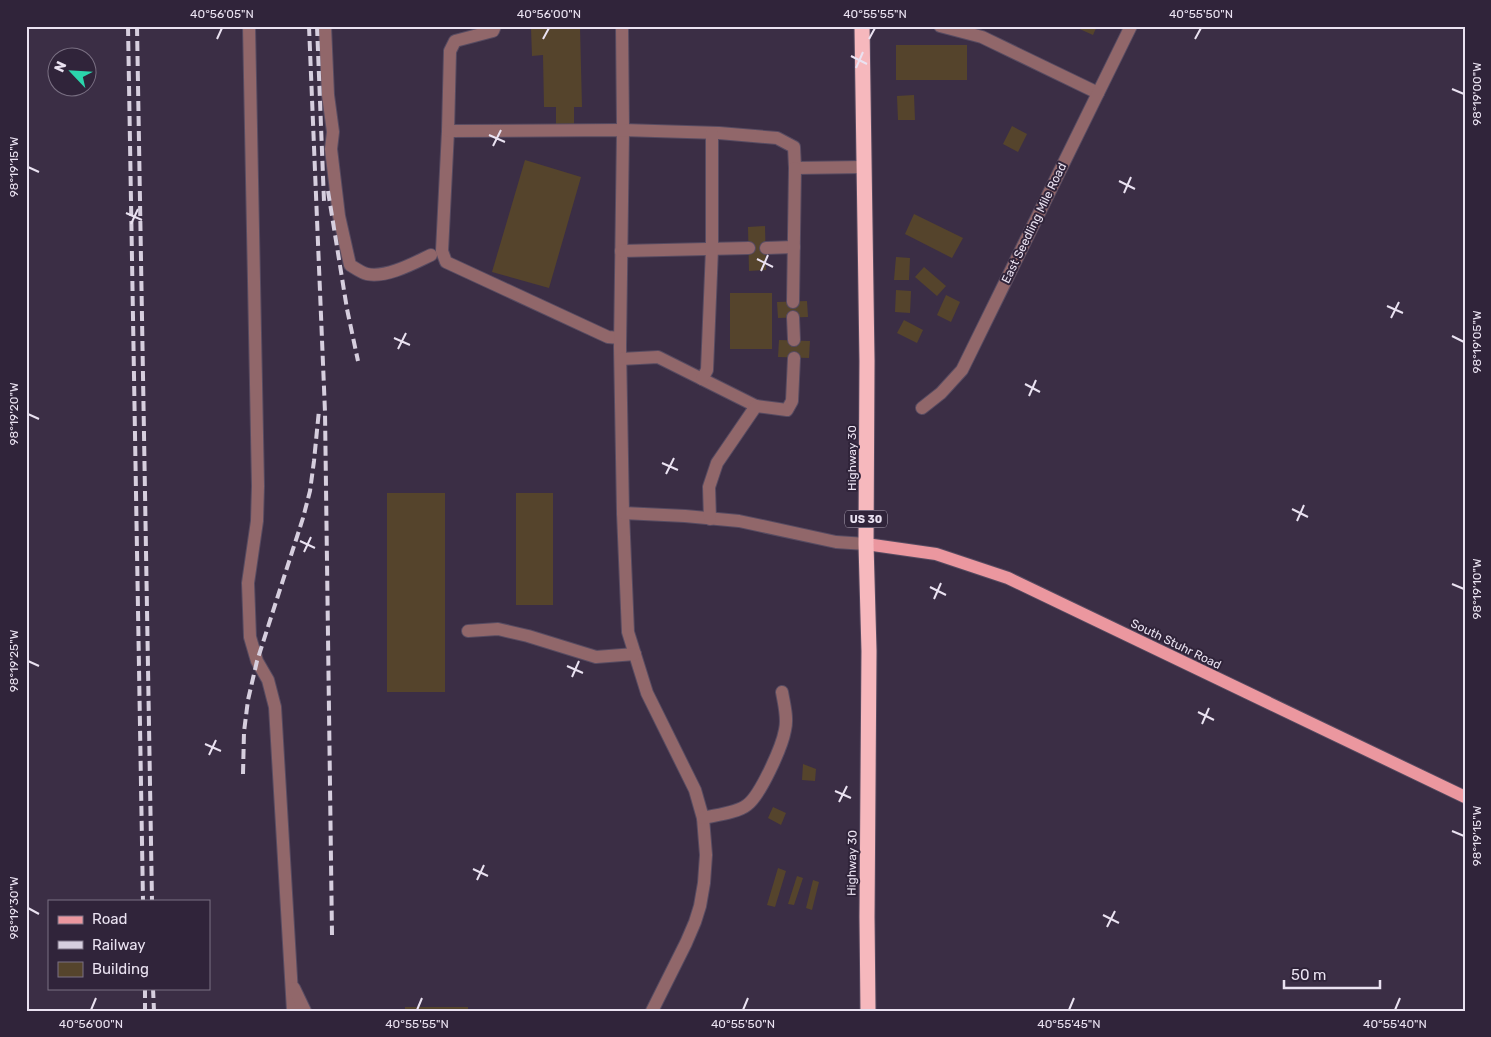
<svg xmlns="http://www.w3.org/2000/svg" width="1491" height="1037" font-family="Rubik,sans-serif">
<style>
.building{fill:#55442c}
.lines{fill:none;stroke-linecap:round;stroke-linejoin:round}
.minor-casing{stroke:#574b61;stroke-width:14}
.major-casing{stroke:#574b61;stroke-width:14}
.highway-casing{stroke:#574b61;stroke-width:17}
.minor{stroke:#91676a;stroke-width:12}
.major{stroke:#eb979f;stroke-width:12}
.highway{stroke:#f6b8bd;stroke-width:15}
.rail{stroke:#d6cede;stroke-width:4;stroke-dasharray:10 5;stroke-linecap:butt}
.ticks{fill:none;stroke:#eae2f1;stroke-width:2}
.labels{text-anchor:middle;stroke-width:4;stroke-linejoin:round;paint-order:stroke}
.shield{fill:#30243a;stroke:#b2a9ba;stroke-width:1}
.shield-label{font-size:11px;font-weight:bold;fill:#eae2f1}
.street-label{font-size:12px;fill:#eae2f1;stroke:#30243a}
.neatline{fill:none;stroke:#eae2f1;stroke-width:2}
.ticks-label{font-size:12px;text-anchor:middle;fill:#eae2f1}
</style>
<rect width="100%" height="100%" fill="#3b2e45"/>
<g class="building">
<polygon points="1073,26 1097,26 1093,35"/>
<polygon points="580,27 582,107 574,107 574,124 556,124 556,107 544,107 543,55 532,56 531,28"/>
<rect x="896" y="45" width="71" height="35"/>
<polygon points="914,95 915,120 898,120 897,96"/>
<polygon points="1012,126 1027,134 1018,152 1003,144"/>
<polygon points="525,160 581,177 549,288 492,272"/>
<polygon points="914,214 963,238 952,258 905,234"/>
<polygon points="765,226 766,270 749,271 748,227"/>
<polygon points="896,257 910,258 909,280 894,280"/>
<polygon points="924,267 946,286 937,296 915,277"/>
<polygon points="896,290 911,291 910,313 895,312"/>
<rect x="730" y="293" width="42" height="56"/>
<polygon points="946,295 960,302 951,322 937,315"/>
<polygon points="807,301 808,317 778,318 777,302"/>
<polygon points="904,320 923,330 917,343 897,333"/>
<polygon points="779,340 810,341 809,358 778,357"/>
<rect x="387" y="493" width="58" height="199"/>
<rect x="516" y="493" width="37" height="112"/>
<polygon points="803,764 816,769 815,781 802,780"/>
<polygon points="773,807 786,813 781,825 768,818"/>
<polygon points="778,868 786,871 775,907 767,905"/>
<polygon points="797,876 803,878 794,905 788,904"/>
<polygon points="813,880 819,882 812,910 806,908"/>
<rect x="405" y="1007" width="63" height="4"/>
</g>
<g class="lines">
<defs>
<g id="minor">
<polyline points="249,26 258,486 257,521 248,583 250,637 257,661 268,680 275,707 293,1011"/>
<path d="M 325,26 L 328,95 L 333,132 L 331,149 L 339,216 L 350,265 C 355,268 362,273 367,274 C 387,278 414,263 431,255"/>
<polyline points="495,26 493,31 455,41 450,51 448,131 442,251 446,262 608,337 620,338"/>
<polyline points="622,26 623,130 620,347 623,513 628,632 647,693 695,790 703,818 706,855 704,883 700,906 695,922 686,943 652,1011"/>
<polyline points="940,26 982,37 1098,93"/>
<polyline points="448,131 623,130 719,133 777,138 794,147 795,168 864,167"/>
<polyline points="766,248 794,247"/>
<polyline points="621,251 749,248"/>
<polyline points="793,302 795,168"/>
<polyline points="793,317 794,340"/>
<polyline points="621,359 658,357 756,406"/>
<polyline points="702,379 707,370 712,249 712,133"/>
<polyline points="922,408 941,393 962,370 1131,26"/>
<polyline points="623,513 685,516 739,521 836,542 866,544"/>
<polyline points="710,519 709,487 717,463 756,406 787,410 792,401 794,358"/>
<polyline points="468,631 498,629 528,636 596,657 635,654"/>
<path d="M 703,818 C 715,815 737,813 747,805 C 760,796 782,747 785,730 C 788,718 784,704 782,692"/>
<polyline points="294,988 305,1011"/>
</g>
<polyline id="major" points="866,544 936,554 1008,578 1465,797"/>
<polyline id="highway" points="862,26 867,361 866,544 869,651 867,917 868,1011"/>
</defs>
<use href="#minor" class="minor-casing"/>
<use href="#major" class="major-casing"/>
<use href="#highway" class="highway-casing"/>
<use href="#minor" class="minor"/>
<use href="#major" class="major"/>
<use href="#highway" class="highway"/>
<g class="rail">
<polyline points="128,26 143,901"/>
<polyline points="137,26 152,901"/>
<polyline points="309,26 325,412 332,935"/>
<polyline points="317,26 324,201"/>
<polyline points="328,191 347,309 358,361"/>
<polyline points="243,774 244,732 248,700 257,661 303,518 310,491 314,461 319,410"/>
<polyline points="145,988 145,1011"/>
<polyline points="153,988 154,1011"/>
</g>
</g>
<path class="ticks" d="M 217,39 L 222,28M 543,39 L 549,28M 869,39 L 875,28M 1195,39 L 1201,28M 851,56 L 867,64M 856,68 L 863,52M 1452,89 L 1464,94M 489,135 L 505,142M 493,146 L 501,130M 28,167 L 39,172M 1119,181 L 1135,189M 1124,193 L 1131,177M 126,213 L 142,220M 131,224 L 138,209M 757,259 L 773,267M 761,271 L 768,255M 1387,306 L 1403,313M 1391,318 L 1399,302M 1452,336 L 1464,342M 394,338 L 410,345M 398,349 L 406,333M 1025,384 L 1040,392M 1029,396 L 1036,380M 28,414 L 39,419M 662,463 L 678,470M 666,474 L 674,458M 1292,509 L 1308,517M 1297,521 L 1304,505M 300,541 L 315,548M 304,552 L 311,537M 1452,584 L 1464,589M 930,587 L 946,595M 934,599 L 941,583M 28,661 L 39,666M 567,666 L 583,673M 572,677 L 579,661M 1198,712 L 1214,720M 1202,724 L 1209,708M 205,744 L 221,751M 209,755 L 216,740M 835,791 L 851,798M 839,802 L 847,786M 1452,831 L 1464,836M 473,869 L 488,876M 477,880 L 484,865M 28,908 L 39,914M 1103,915 L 1119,923M 1107,927 L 1115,911M 91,1010 L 96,998M 417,1010 L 422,998M 743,1010 L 748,998M 1069,1010 L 1074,998M 1395,1010 L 1400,998"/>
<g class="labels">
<rect class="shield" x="845" y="510.5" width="42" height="17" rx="4"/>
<g class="shield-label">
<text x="866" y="523">US 30</text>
</g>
<g class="street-label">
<text transform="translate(1034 223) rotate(-64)" y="4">East Seedling Mile Road</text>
<text transform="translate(852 458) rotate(-90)" y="4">Highway 30</text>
<text transform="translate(1176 644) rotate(26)" y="4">South Stuhr Road</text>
<text transform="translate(852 863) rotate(-89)" y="4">Highway 30</text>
</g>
</g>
<rect width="1491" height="1037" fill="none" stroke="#30243a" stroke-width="55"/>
<rect x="48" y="900" width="162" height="90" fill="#30243a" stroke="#7a7083"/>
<rect x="58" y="916" width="25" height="8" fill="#eb979f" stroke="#7a7083"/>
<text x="92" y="924" font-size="15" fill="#eae2f1">Road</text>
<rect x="58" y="941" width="25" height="8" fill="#d6cede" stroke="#7a7083"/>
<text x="92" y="950" font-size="15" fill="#eae2f1">Railway</text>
<rect x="58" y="962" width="25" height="15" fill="#55442c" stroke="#7a7083"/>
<text x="92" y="974" font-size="15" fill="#eae2f1">Building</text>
<g transform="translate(72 72) rotate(295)"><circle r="24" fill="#30243a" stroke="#7a7083"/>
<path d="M0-4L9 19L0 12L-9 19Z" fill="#2bd5ac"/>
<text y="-8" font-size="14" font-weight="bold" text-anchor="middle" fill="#eae2f1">N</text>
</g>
<path d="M1284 980v8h96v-8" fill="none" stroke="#eae2f1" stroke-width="2.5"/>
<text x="1291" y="980" font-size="15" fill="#eae2f1" stroke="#30243a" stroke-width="4" paint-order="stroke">50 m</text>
<rect x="28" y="28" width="1436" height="982" class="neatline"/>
<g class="ticks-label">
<text x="222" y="18">40°56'05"N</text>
<text x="549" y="18">40°56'00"N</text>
<text x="875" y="18">40°55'55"N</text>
<text x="1201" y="18">40°55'50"N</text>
<text transform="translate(1477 94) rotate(-90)" y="4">98°19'00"W</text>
<text transform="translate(14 167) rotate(-90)" y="4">98°19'15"W</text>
<text transform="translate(1477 342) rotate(-90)" y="4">98°19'05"W</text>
<text transform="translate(14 414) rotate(-90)" y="4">98°19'20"W</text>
<text transform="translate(1477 589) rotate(-90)" y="4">98°19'10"W</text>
<text transform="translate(14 661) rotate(-90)" y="4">98°19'25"W</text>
<text transform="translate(1477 836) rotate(-90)" y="4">98°19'15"W</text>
<text transform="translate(14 908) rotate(-90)" y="4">98°19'30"W</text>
<text x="91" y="1028">40°56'00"N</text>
<text x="417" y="1028">40°55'55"N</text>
<text x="743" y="1028">40°55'50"N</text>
<text x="1069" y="1028">40°55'45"N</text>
<text x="1395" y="1028">40°55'40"N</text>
</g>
</svg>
